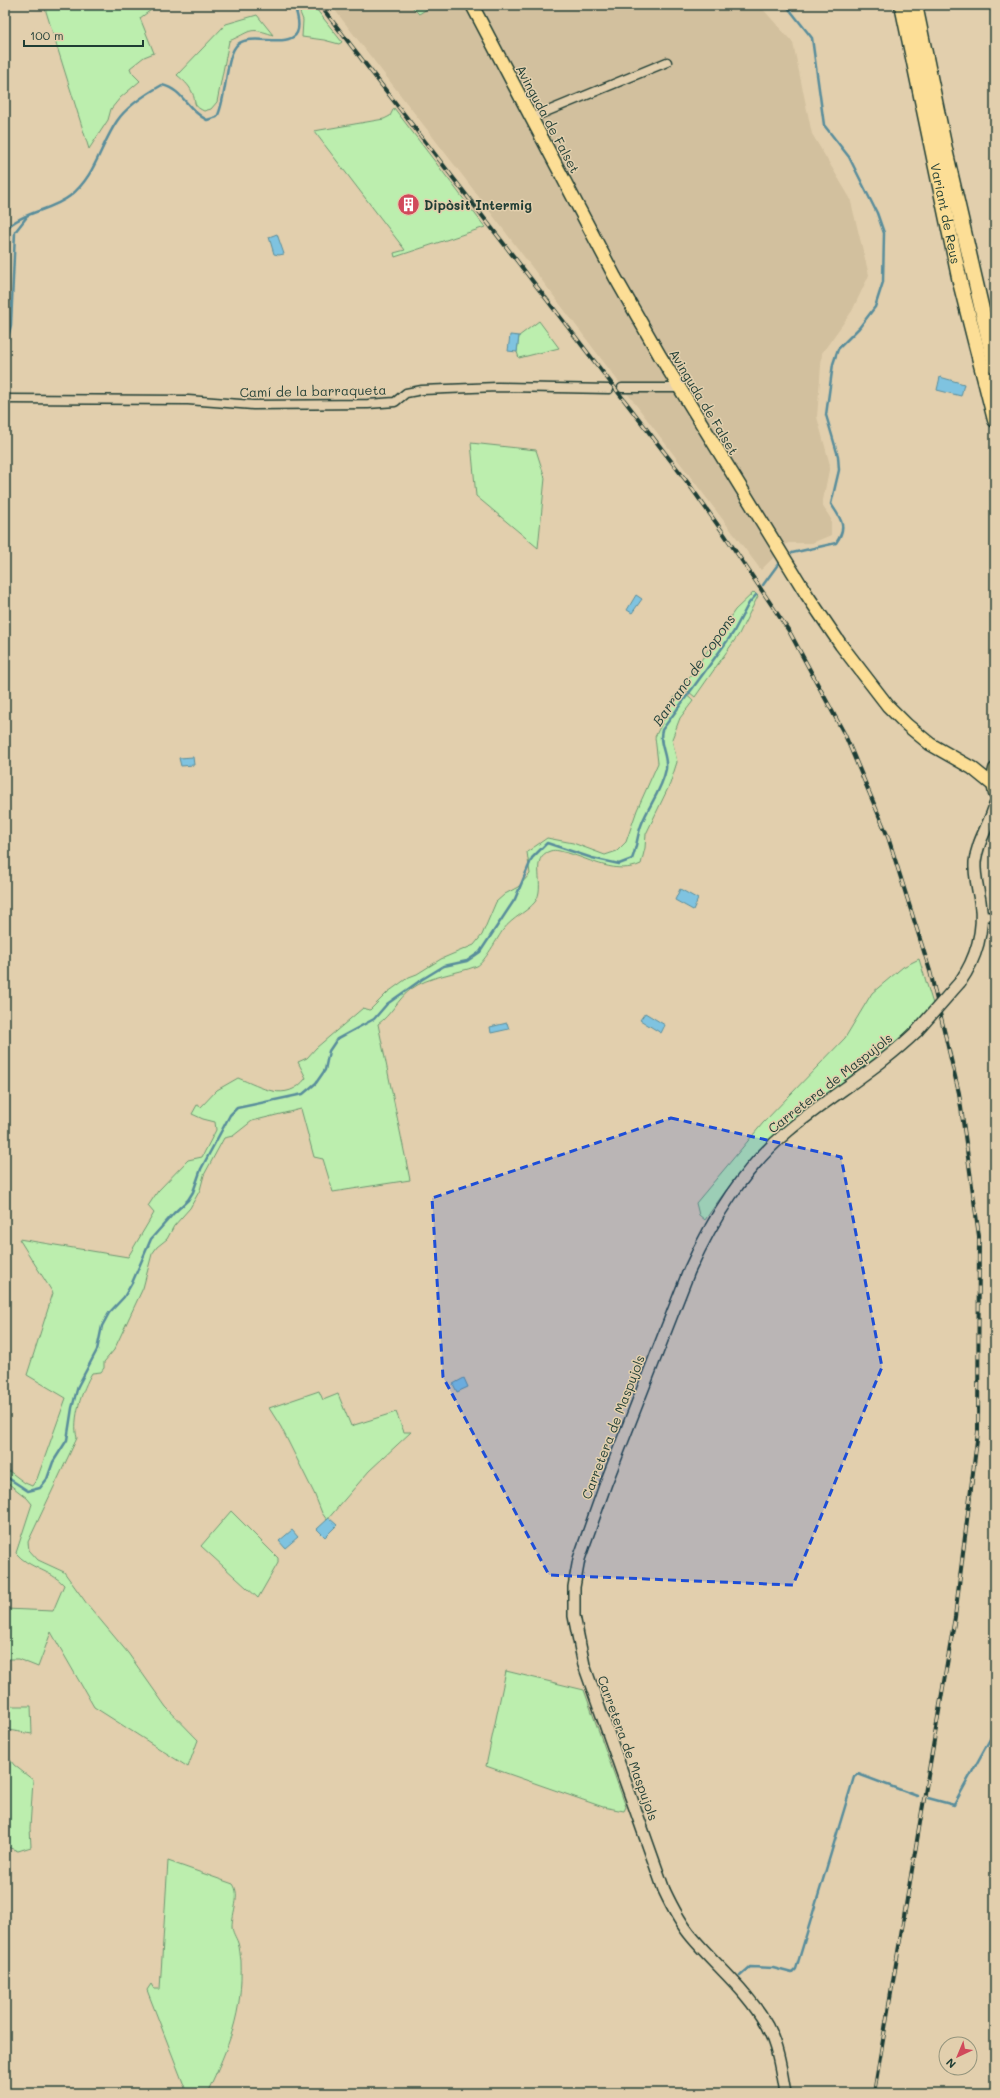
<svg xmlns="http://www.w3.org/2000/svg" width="1000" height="2098" font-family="Mali,sans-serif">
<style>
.built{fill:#d2c09e}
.green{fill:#bceeae;stroke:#6e9671}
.water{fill:#7fc3e0;stroke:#598d9b}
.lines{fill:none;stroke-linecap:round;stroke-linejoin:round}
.stream{stroke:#598d9b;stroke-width:2.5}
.street-casing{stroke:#1f3d34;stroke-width:11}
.secondary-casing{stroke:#1f3d34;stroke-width:14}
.primary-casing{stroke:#1f3d34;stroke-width:15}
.highway-casing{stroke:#1f3d34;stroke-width:17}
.street{stroke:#e2cfad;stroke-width:8}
.secondary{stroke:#e2cfad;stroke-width:11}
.primary{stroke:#fcde96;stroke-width:12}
.highway{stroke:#fcde96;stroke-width:14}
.rail-casing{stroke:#1f3d34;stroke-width:4}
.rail{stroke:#e2cfad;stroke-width:2.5;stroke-dasharray:8;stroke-linecap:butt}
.secondary-bridge-casing{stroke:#1f3d34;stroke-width:14;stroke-linecap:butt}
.secondary-bridge{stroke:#e2cfad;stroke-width:11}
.marked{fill:#1d4ed8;fill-opacity:0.2;stroke:#1d4ed8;stroke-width:3;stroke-dasharray:8 5;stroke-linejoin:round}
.labels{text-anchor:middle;stroke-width:3;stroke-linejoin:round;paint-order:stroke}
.street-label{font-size:13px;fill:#1f3d34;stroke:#e2cfad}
.poi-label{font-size:13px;font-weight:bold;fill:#1f3d34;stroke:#e2cfad;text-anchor:start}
.water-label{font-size:14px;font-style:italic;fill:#24443d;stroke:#e2cfad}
</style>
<rect width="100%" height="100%" fill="#e2cfad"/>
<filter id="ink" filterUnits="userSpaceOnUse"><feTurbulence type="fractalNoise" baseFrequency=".025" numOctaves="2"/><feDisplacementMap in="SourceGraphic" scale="8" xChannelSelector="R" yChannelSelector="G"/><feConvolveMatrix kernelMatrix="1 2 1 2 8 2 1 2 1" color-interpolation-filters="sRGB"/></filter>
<g filter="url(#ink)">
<polygon class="built" points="331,5 757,5 761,7 793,43 812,134 850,198 869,275 852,311 822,353 817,417 830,465 822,505 831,519 831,535 812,543 788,543 761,570 466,180"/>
<g class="green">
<polygon points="44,5 158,5 140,18 154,53 144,57 130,68 132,73 140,81 120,98 111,109 108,120 89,149"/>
<polygon points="297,5 313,5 342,42 339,44 324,40 302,37 303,20"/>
<polygon points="410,5 431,5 432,6 419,14"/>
<path d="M 257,15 L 273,35 C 248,26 251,32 229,41 L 217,102 L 211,109 L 204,111 C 191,105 197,102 192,92 C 189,85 183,80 177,75 L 226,24 Z"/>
<polygon points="394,108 485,227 395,257 394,253 405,250 314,131 384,119 390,116"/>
<polygon points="539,321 559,348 519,358 517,352 519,336"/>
<polygon points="471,443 536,450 545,478 538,548 476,496"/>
<polygon points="754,592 758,596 739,634 695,697 683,687 735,610"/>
<path d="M 681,690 L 693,701 L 680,718 L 672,739 L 677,762 L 670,784 L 646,834 L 645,848 L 641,864 C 617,875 591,860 568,853 C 562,852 556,849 550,851 C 528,858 547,886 535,902 C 527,912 513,917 503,930 C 498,937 484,963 477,966 C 456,974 429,976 411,989 C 398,999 391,1015 378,1024 L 410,1180 L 333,1192 L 323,1159 L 314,1157 L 301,1109 L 252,1121 L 233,1136 L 224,1138 L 204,1175 L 200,1190 L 190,1208 L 174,1226 L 167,1239 L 157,1247 L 152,1254 L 143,1288 L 114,1350 L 104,1362 L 104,1368 L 101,1372 L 92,1373 C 82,1390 72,1419 77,1438 L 28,1542 L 29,1550 L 38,1560 L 64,1572 L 87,1604 L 128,1653 L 166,1707 L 198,1740 L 188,1767 L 94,1707 L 51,1632 L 38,1667 L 18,1659 L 5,1659 L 5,1609 L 53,1611 L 64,1585 C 51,1570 28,1568 16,1553 L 32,1504 L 27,1498 L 5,1481 L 5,1468 L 25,1483 L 32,1486 L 37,1479 L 66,1398 L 27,1375 L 53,1293 L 19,1239 L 128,1257 L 154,1213 L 148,1206 L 158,1191 L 188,1160 L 202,1157 L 216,1130 L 215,1122 L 203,1119 L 192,1114 L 197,1105 L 201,1107 L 217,1090 L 238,1078 C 261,1087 286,1104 306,1078 L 298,1062 L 307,1058 L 316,1048 L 363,1008 L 370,1010 L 388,992 L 409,977 L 417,974 L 441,959 L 474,945 L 482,935 L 496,902 L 505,894 L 518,887 L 530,874 L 527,852 L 547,838 L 573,843 L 605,855 L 617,851 L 626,842 L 637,810 L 658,763 L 655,737 L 675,696 Z"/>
<path d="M 919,959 L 933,1004 C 917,1021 902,1038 884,1053 C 850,1082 810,1104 777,1134 C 749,1159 726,1189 705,1220 L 699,1215 L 696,1203 L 763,1123 L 845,1038 L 872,993 L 903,967 Z"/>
<polygon points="319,1391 323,1400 338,1394 351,1426 396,1412 404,1432 411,1432 369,1471 327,1520 322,1513 314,1493 281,1427 269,1408"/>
<polygon points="231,1511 278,1558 278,1563 258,1598 201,1546"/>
<polygon points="506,1671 584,1690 626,1807 624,1811 603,1807 486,1766"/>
<polygon points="5,1706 31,1706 32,1734 8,1730 8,1724 5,1722"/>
<polygon points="5,1753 14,1765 33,1780 30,1828 31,1847 18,1851 5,1846"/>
<path d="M 168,1861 L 233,1884 C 241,1895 232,1913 232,1926 C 232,1932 236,1937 238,1943 C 240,1949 240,1955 241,1961 C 243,2013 229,2046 207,2093 L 187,2093 L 147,1990 L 151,1984 L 154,1989 L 160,1989 Z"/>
</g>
<g class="water">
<polygon points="277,234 284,254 279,255 274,254 269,237"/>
<polygon points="510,335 519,336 517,352 508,351"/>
<polygon points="940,377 964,384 961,396 937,390"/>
<polygon points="636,595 642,599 632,613 627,610"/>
<polygon points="193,757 194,765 181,766 179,758"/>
<polygon points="680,889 698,899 693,910 675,900"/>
<polygon points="645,1013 665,1025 661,1033 640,1020"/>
<polygon points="507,1023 509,1029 491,1033 490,1027"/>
<polygon points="464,1378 468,1387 457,1392 453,1384"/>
<polygon points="329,1518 337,1525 325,1537 317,1529"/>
<polygon points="292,1530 298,1537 285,1548 279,1541"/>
</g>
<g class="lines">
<g class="stream">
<path d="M 786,5 L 812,38 L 824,125 L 849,157 L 877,213 L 884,233 L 883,282 L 875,307 L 859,328 L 838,349 L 833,364 L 826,415 L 838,456 L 839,470 L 831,504 C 841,519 848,527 836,543 L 792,553"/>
<path d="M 5,230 C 21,212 51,211 70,196 C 95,177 100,146 117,121 C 127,106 146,94 162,85 C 184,90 186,110 207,120 L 217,117 C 227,99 225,54 238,44 C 257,29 315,62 294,5"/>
<polyline points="5,350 11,325 15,232 26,218"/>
<polyline points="763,585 779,563"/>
<path d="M 5,1476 L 28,1491 L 40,1488 L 47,1479 L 53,1462 L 67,1440 L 72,1408 L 78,1386 L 97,1350 L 102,1326 L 109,1313 L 124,1297 L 132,1283 L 151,1239 L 174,1213 L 188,1200 L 193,1192 L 201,1169 L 230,1115 L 237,1108 L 303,1094 L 316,1083 L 325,1070 L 329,1051 L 337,1039 L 374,1019 L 387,1004 L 421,980 L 444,966 L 467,961 L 480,952 L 515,899 L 532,858 L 547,843 L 592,858 L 619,864 L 632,859 C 637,847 637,835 642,823 C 649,805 662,790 666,769 C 668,755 658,744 662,730 L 733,633 L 749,603 L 756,595"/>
<polyline points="928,1798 954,1805 995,1730"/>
<polyline points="740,1976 750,1967 773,1968 792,1973 796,1969 854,1777 858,1774 917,1796"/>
</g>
<defs>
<g id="street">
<polyline points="531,118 667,62"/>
<polyline points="622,388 679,388"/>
<polyline points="5,399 188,400 253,405 368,404 395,402 406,393 422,390 497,387 609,389"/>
<polyline points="982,916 995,917"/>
</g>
<g id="secondary">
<path d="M 960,982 C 976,959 985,930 980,901 C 978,888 974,875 975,862 C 977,841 990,824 995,805"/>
<path d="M 785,2093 C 781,2070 778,2047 767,2026 C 748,1991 717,1967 692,1937 C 680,1923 672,1907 664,1890 L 584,1665 L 574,1616 L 574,1587 L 579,1559 L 606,1483 L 689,1271 C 713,1218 743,1169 788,1131 C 830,1096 878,1069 917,1031"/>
</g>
<g id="primary">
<polyline points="472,5 615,277 660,356 807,595 841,645 888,706 907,725 930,744 972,768 993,785"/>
<polyline points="995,769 993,783 995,794"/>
</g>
<g id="highway">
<path id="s1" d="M 902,5 L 960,282 L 995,420"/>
<polyline points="915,5 946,154 995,366"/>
</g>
</defs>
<use href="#street" class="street-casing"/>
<use href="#secondary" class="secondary-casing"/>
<use href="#primary" class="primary-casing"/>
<use href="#highway" class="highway-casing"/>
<use href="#street" class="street"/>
<use href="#secondary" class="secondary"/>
<use href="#primary" class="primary"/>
<use href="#highway" class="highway"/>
<defs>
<polyline id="rail" points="320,5 688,483 722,531 789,631 845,735 888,837 930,971 959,1093 979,1236 978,1432 955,1617 874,2093"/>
</defs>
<use href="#rail" class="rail-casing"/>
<use href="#rail" class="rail"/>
<defs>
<polyline id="secondary-bridge" points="917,1031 960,982"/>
</defs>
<use href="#secondary-bridge" class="secondary-bridge-casing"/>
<use href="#secondary-bridge" class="secondary-bridge"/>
</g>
</g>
<path class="marked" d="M 671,1118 L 841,1157 L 882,1367 L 793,1585 L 549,1575 L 443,1377 L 432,1198 Z"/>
<defs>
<symbol id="building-disc" viewBox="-11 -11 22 22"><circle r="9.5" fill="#d1495b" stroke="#e2cfad"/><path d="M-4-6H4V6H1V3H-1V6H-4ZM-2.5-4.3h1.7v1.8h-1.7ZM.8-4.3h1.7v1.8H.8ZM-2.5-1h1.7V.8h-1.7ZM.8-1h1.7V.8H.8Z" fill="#fff"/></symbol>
</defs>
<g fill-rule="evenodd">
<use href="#building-disc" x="396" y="192" width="25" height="25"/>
</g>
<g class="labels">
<g class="street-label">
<text transform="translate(548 119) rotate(62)" y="5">Avinguda de Falset</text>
<text dy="5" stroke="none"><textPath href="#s1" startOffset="213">Variant de Reus</textPath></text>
<text transform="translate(313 391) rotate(-1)" y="5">Camí de la barraqueta</text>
<text transform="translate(704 402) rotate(59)" y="5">Avinguda de Falset</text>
<text transform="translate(830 1083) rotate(-38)" y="5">Carretera de Maspujols</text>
<text transform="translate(613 1427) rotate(-69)" y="5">Carretera de Maspujols</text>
<text transform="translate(628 1748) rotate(70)" y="5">Carretera de Maspujols</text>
</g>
<g class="poi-label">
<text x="424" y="210">Dipòsit Intermig</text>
</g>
<g class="water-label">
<text transform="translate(694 670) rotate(-55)" y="5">Barranc de Copons</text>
</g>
</g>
<rect width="1000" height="2098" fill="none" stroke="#e2cfad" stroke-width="20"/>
<rect x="10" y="10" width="980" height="2078" fill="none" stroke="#1f3d34" stroke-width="1.5" filter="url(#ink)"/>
<g transform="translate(958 2056) rotate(224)"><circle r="19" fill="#e2cfad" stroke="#94957d"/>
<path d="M0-3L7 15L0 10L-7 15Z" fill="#d1495b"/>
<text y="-6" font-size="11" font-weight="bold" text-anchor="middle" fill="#1f3d34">N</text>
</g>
<path d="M24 40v6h119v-6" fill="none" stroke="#1f3d34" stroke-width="2"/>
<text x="30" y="40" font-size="12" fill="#1f3d34" stroke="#e2cfad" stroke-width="3" paint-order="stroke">100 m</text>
</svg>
